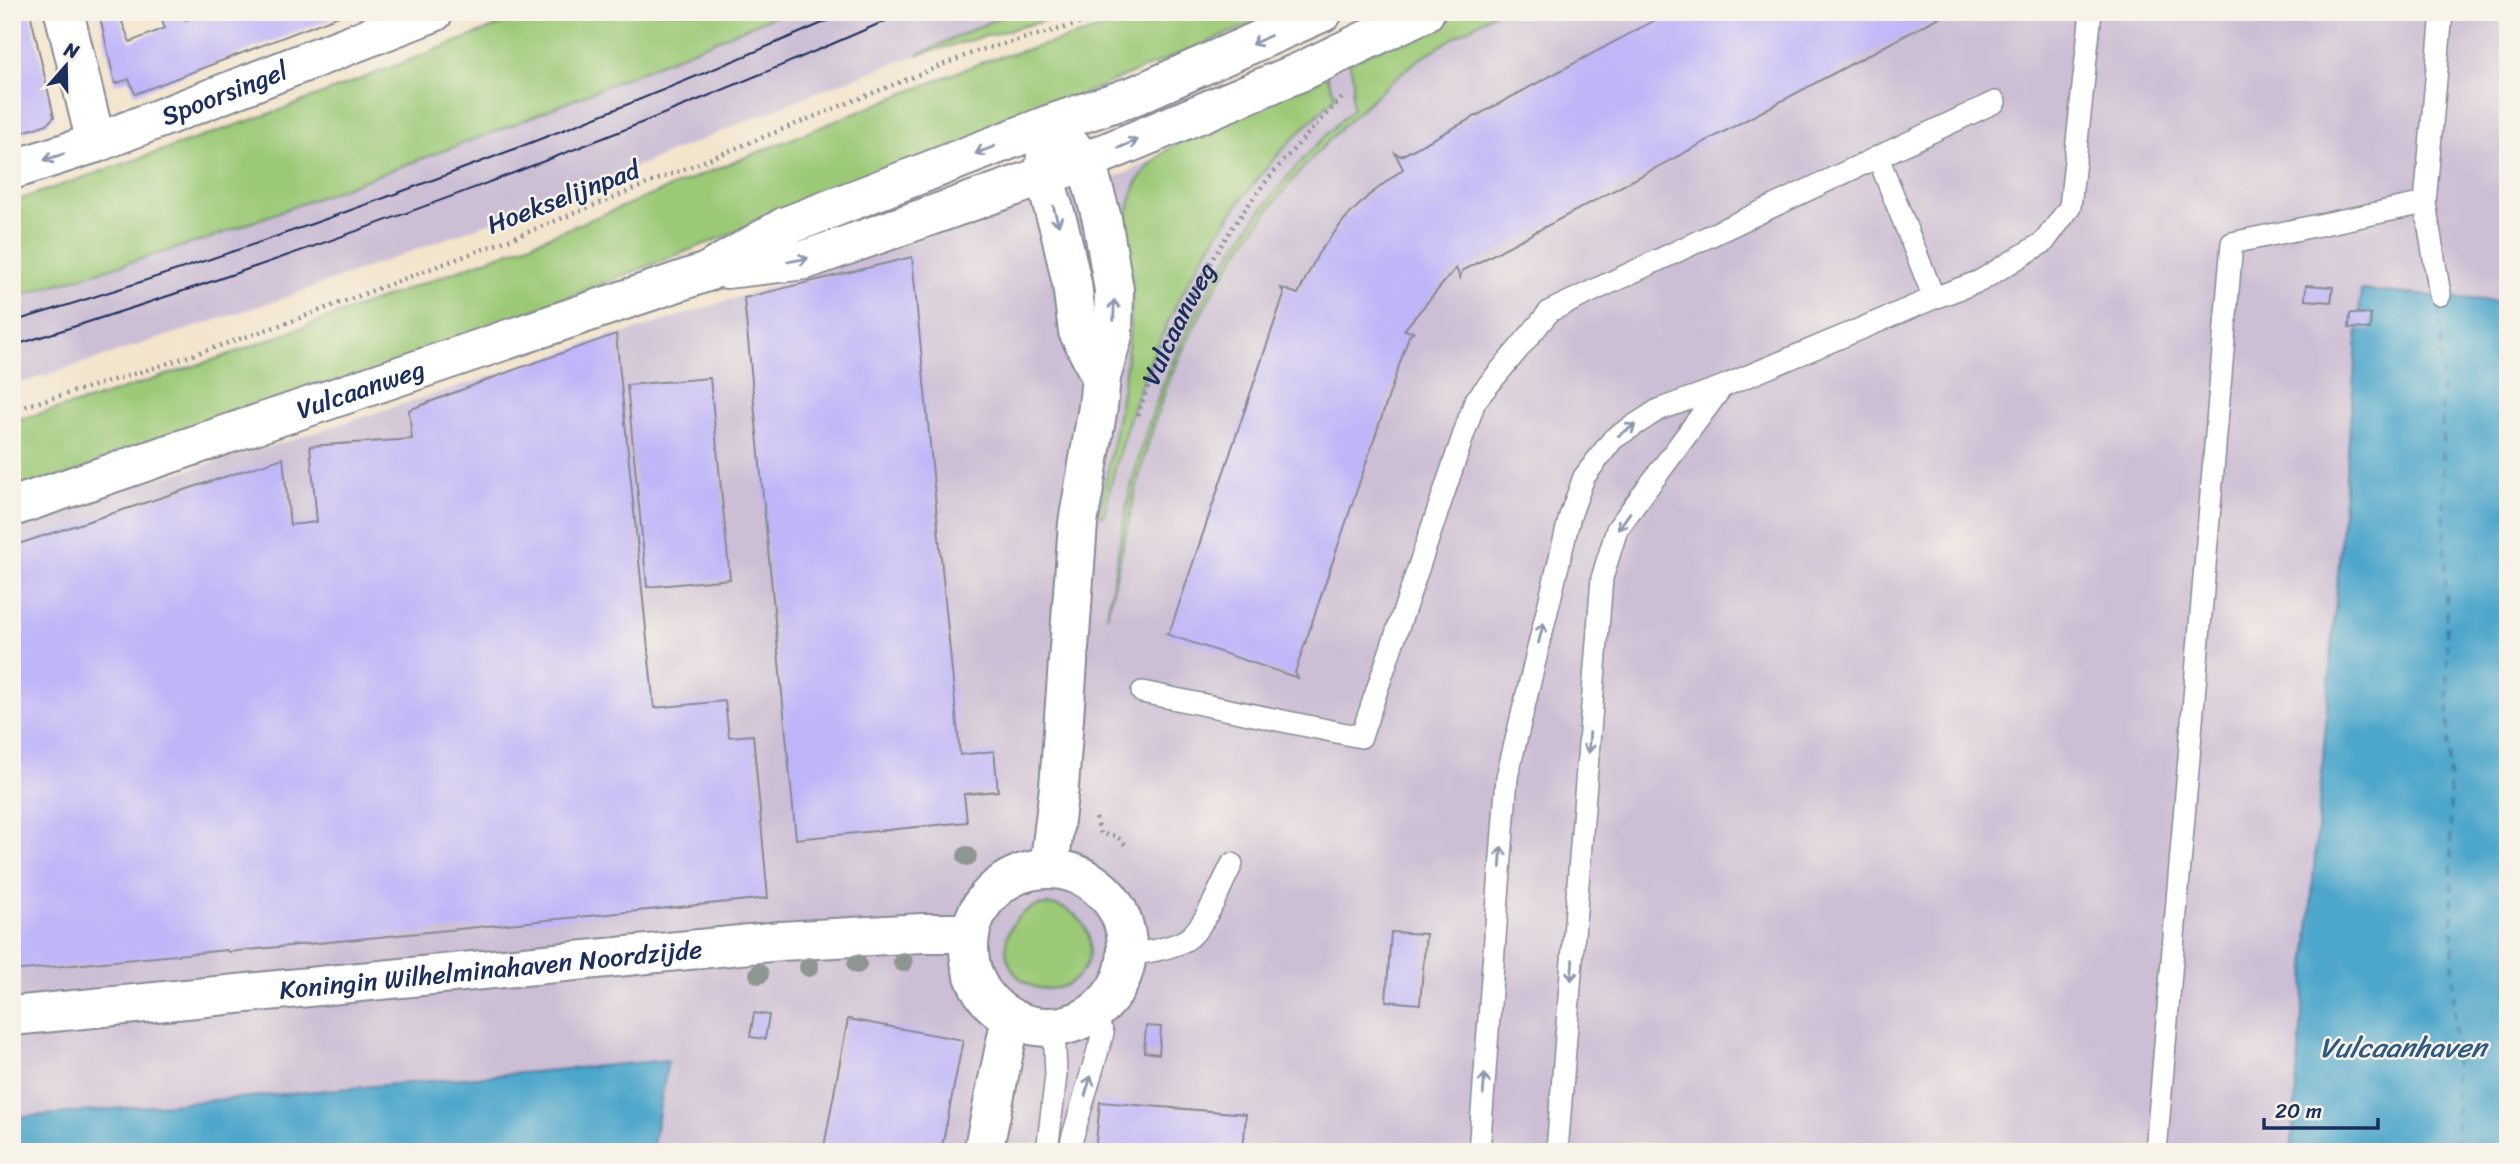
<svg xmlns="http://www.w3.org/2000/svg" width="2520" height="1164" font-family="Sriracha,sans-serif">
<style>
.industrial{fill:#ccbed4}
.green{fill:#9cc977;stroke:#5c7c6a;stroke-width:2}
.water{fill:#4ea6cb;stroke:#346a94;stroke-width:2}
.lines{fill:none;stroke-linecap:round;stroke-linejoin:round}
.ferry{stroke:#2d5984;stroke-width:2;stroke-dasharray:9 7;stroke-linecap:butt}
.building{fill:#c0b5f8}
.lane-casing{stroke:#878a95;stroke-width:24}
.street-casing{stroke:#878a95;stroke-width:42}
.secondary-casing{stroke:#878a95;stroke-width:42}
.path{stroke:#878a95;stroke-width:4.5;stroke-dasharray:2 5;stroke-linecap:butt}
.lane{stroke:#fff;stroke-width:21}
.street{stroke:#fff;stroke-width:38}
.secondary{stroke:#fff;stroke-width:38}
.tram{stroke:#1b2f5e;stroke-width:2}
.tree{fill:#8e9693}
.oneway{stroke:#8d97ae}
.labels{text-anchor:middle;stroke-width:5;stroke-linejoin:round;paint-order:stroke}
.street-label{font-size:26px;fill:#1b2f5e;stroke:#f7f3e8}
.water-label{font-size:28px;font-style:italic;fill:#2d5984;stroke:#f7f3e8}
</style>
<rect width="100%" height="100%" fill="#f7f3e8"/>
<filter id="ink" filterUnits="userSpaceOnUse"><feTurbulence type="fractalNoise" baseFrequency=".0143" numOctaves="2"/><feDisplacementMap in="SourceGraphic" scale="14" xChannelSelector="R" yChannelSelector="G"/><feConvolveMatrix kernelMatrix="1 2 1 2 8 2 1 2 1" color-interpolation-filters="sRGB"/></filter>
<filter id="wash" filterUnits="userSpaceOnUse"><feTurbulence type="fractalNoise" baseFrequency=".00686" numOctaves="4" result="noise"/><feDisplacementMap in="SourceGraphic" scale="28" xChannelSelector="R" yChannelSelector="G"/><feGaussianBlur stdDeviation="1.57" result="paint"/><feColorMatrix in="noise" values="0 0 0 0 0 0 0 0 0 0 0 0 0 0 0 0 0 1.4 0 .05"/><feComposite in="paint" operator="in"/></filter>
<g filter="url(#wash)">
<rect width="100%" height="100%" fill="#f3e4cc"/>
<g class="industrial">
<polygon points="784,12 1011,12 917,55 824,89 594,184 284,298 12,386 12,298 207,239 515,124"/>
<polygon points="1449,12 2508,12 2508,1152 12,1152 12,521 285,442 1124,174"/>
</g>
<g class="green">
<polygon points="533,12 784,12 515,124 207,239 12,298 12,202 286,108"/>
<polygon points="1011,12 1076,12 917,55"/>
<polygon points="1163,12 1281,12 925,159 359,378 12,494 12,421 87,401 222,357 532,243 985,61"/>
<path d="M 1454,12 L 1496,12 C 1468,30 1437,46 1410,66 C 1393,79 1378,94 1362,108 C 1280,184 1213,275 1170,379 C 1141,451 1125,540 1107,616 C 1118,554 1127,492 1146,433 C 1185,309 1257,197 1353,109 C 1349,90 1358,85 1349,63 Z"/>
<path d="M 1325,73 L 1336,96 C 1317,116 1295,135 1277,156 C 1188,256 1130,385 1104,516 L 1099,515 C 1111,452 1125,390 1130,326 C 1130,312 1133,298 1132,284 C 1129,245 1118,204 1145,171 C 1182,126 1271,97 1325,73 Z"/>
<circle cx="1048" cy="947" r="42"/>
</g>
<g class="water">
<polygon points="2361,290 2508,302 2508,1152 2291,1152"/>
<polygon points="668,1060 652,1152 12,1152 12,1118"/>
</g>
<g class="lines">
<polyline class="ferry" points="2440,306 2457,1152"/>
</g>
<g id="blocks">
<g class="building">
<polygon points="12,12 30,12 54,117 47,124 12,136"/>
<polygon points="114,12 118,12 130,42 165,28 159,12 183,12 186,20 206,12 349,12 135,94 129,79 115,84 100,17"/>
<polygon points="1670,12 1949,12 1462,271 1460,278 1456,268 1404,330 1413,332 1409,336 1295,673 1298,678 1166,634 1170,631 1284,294 1281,288 1298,294 1318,254 1345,219 1368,196 1403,169 1395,153 1401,156"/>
<polygon points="912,257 960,755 994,751 998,791 964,794 967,822 796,839 744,298"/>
<polygon points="2306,285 2333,287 2331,302 2305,300"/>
<polygon points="2350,313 2371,314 2370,329 2349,328"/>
<polygon points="616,334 654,708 725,701 729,737 753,735 768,898 228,952 227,950 12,971 12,546 283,458 290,525 317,522 310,446 412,439 409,410 508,372"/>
<polygon points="710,378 730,579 647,587 627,385"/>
<polygon points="1391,932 1426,934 1420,1004 1386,1001"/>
<polygon points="754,1013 769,1015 765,1039 750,1037"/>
<polygon points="848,1019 963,1040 941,1152 823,1152"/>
<polygon points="1146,1026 1161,1027 1159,1054 1144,1052"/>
<polygon points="1100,1102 1246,1114 1243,1152 1095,1152"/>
</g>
</g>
</g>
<g filter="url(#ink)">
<use href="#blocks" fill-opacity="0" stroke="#878a95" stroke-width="2"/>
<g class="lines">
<defs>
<g id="lane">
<polyline points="1878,157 1934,298"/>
<polyline points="2425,203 2440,295"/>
<polyline points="1142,692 1361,737 1475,401 1550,311 1995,102"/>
<path d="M 1127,955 C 1143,953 1180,947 1191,936 C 1208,920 1221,885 1232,864"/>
<polyline points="1047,1152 1056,1075 1054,1027"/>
<polyline points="1070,1152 1072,1139 1103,1033 1092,1014"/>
<polyline points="1479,1152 1507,777 1570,516 1584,477 1613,439 1658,410 1722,387 1934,298 1980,281 2044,242 2070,207 2091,12"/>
<polyline points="1557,1152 1602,578 1617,529 1722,387"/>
<polyline points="2156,1152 2232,243 2425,203 2442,12"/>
</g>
<g id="street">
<polyline points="64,12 96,143"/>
<polyline points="1048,125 1086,161 1102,219 1114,290 1113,335 1101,377 1098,407 1078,523 1059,787 1049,869"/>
<polyline points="1047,143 1044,176 1060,230 1072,284 1078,331 1101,377"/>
<path id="s2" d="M 12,170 L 96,143 L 434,12"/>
<circle cx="1048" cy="948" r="79"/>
<path id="s3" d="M 12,1016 L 781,941 L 922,933 L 969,933"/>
<polyline points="983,1152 1011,1018"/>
</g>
<g id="secondary">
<polyline points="726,269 805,260 1086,161 1300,72 1425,12"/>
<path id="s4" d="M 12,507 L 707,272 L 786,226 L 1048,125 L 1136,95 L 1323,12"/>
</g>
</defs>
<use href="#lane" class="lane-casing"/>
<use href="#street" class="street-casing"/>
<use href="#secondary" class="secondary-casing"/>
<g class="path">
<polyline points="12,410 157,367 292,321 518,236 977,51 1124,12"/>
<path id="s1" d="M 1138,415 C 1162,341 1206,263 1252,200 C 1279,163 1312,129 1344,96"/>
<polyline points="1096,818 1101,834 1116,836 1126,845"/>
</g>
<use href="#lane" class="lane"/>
<use href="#street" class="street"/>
<use href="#secondary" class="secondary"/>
<g class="tram">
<path d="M 12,322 C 297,237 576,130 848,12"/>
<path d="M 12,346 C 317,252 614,140 906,12"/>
</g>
</g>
<g class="tree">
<circle cx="967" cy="856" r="10"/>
<circle cx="903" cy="962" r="10"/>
<circle cx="857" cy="964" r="10"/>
<circle cx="809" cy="967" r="10"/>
<circle cx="759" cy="974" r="10"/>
</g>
<defs><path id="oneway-shaft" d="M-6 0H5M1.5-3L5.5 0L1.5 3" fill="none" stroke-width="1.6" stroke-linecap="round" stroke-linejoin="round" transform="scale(1.75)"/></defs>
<g class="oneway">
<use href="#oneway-shaft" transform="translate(1261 40) rotate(155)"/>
<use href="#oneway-shaft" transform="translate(1128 144) rotate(-23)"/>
<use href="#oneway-shaft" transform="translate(985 150) rotate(159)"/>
<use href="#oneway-shaft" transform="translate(54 157) rotate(162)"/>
<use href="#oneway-shaft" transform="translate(1056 216) rotate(74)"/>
<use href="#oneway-shaft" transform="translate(798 260) rotate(-10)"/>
<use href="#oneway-shaft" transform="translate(1114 310) rotate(-89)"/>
<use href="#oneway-shaft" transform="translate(1627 430) rotate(-33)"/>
<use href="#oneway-shaft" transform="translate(1624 521) rotate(125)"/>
<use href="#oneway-shaft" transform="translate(1541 633) rotate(-76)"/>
<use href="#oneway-shaft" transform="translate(1589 743) rotate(94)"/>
<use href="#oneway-shaft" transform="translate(1501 857) rotate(-86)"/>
<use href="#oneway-shaft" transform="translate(1572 970) rotate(94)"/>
<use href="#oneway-shaft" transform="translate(1484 1084) rotate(-86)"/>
<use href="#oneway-shaft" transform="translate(1088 1086) rotate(-73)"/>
</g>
</g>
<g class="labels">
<g class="street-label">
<text dy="9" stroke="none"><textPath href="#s2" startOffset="226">Spoorsingel</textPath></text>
<text transform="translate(563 197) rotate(-21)" y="9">Hoekselijnpad</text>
<text dy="9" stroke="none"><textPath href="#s1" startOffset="100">Vulcaanweg</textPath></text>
<text dy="9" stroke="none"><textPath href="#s4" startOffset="368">Vulcaanweg</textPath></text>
<text dy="9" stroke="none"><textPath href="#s3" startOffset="481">Koningin Wilhelminahaven Noordzijde</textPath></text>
</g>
<g class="water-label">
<text x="2403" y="1057">Vulcaanhaven</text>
</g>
</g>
<rect width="2520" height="1164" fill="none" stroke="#f7f3e8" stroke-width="42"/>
<g transform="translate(66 66) rotate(20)" stroke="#f7f3e8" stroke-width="5" paint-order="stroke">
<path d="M0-5L12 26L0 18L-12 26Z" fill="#1b2f5e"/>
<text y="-10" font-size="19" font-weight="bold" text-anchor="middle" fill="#1b2f5e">N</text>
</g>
<path d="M2264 1118v10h114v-10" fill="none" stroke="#1b2f5e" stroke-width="3.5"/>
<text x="2275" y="1118" font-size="21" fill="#1b2f5e" stroke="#f7f3e8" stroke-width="5" paint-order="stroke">20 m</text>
</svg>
